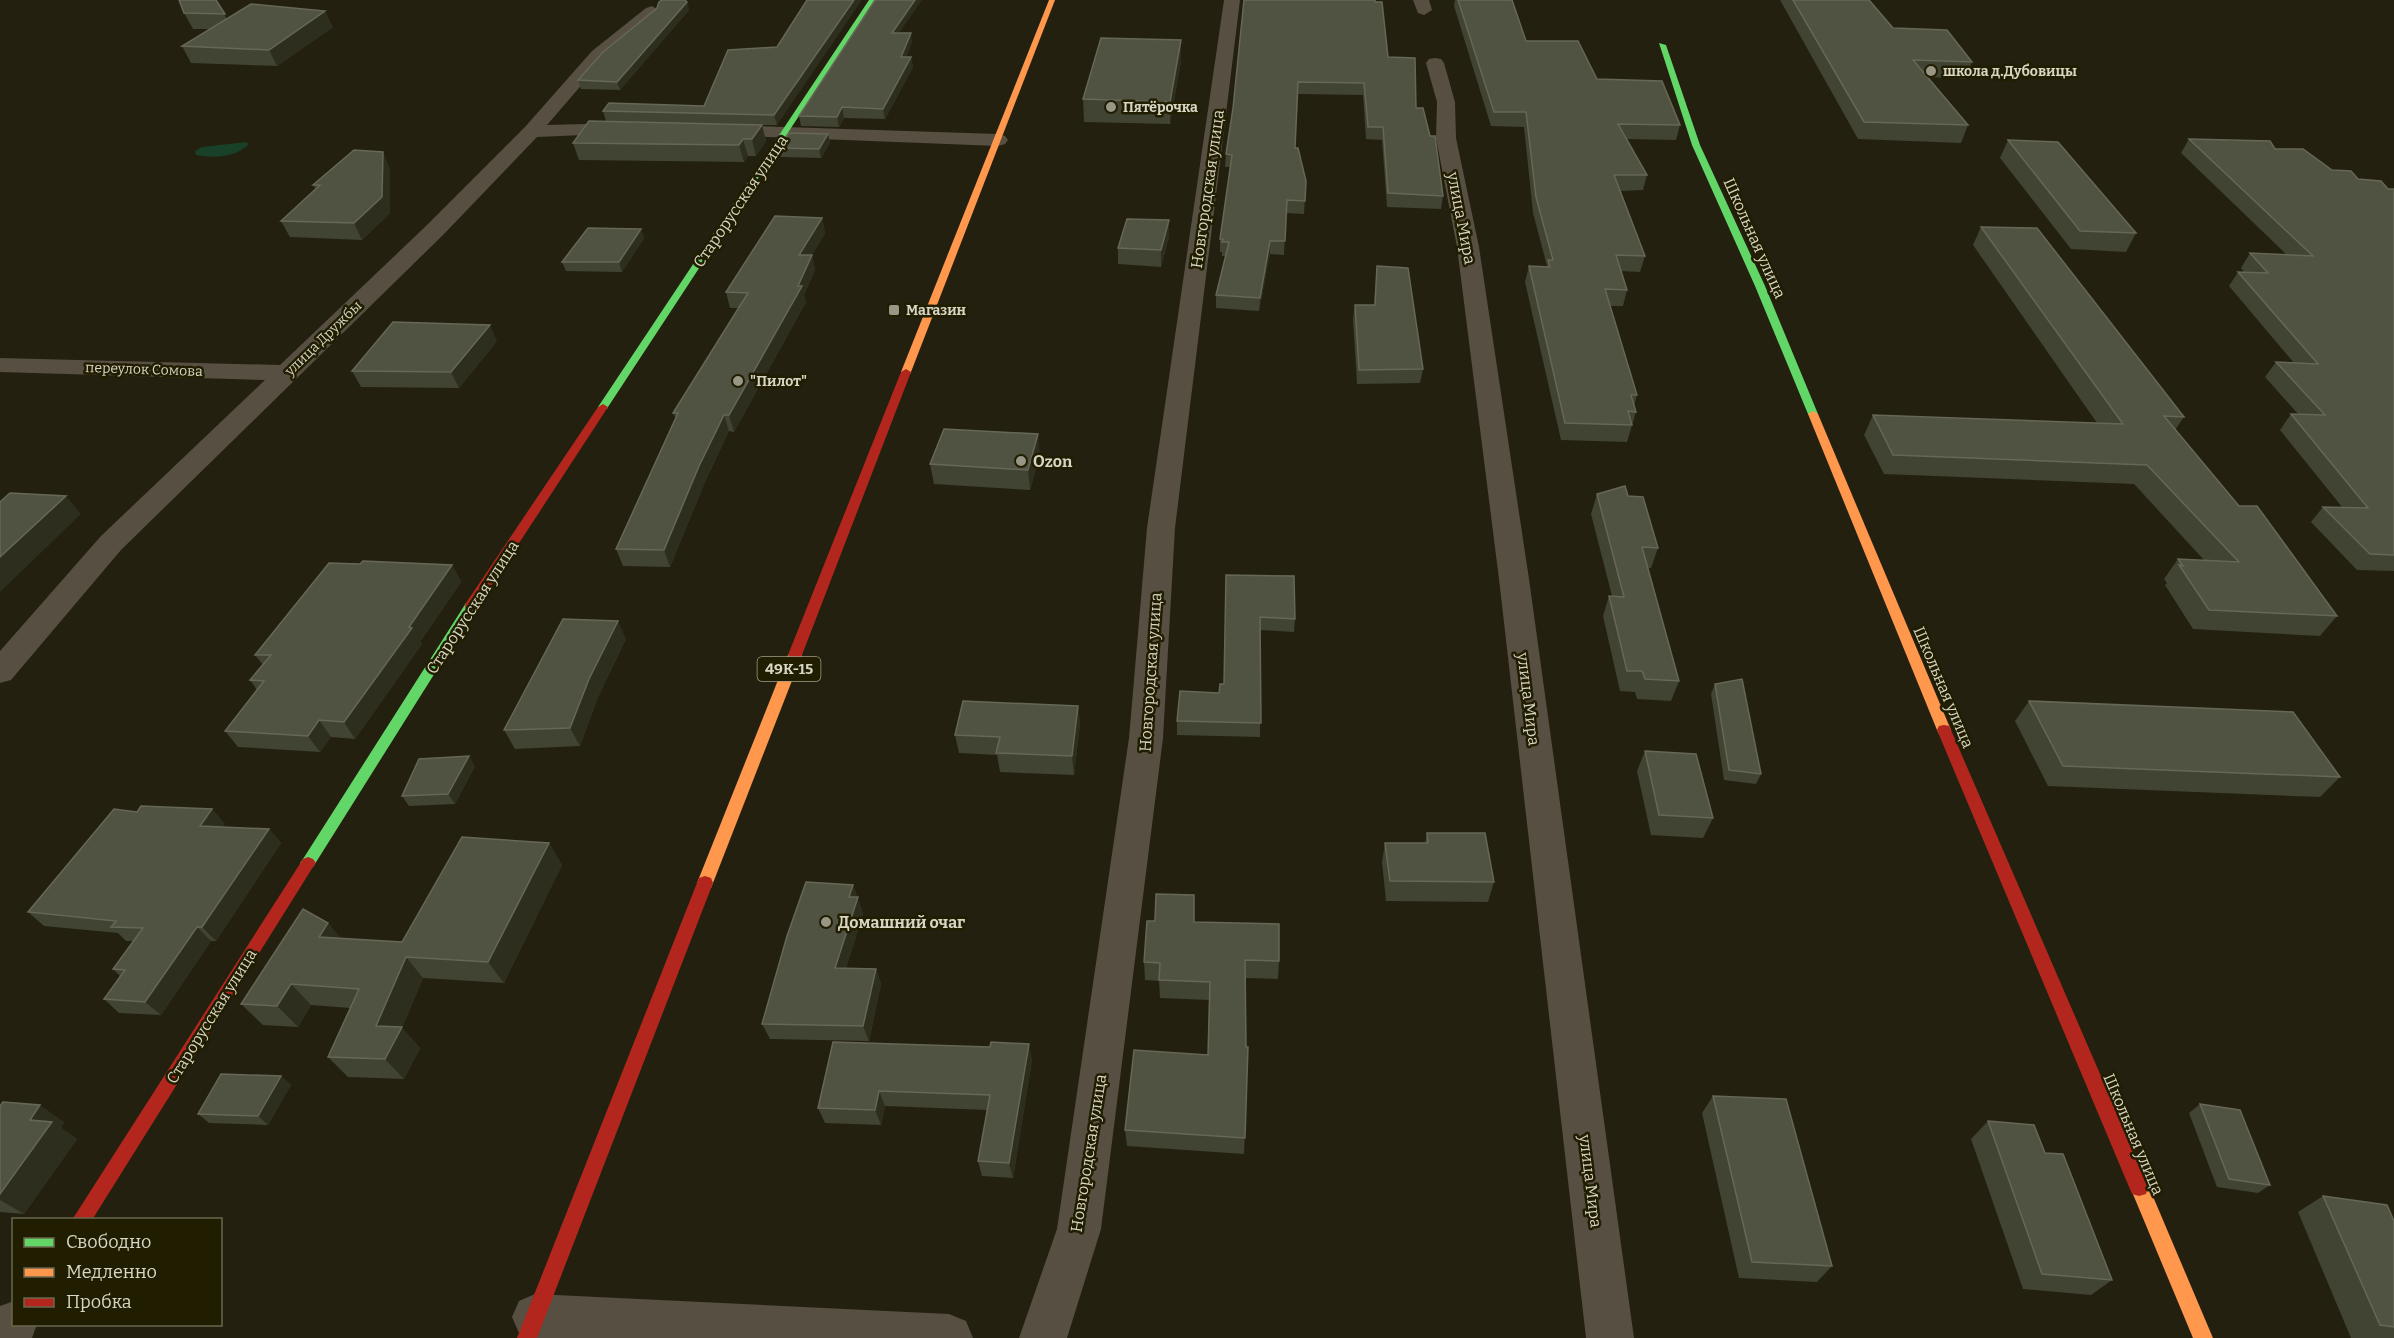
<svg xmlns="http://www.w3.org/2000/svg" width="2394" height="1338" font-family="Bitter,serif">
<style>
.water{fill:#194028}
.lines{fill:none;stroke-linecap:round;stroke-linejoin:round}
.street{fill:#564f42;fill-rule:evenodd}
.fast{fill:#63d668;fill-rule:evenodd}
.slow{fill:#ff974d;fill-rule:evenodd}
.jam{fill:#b3261e;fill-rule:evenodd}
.wall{fill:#414333}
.shaded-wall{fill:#2e2e1e}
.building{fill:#515342;stroke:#666756;stroke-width:1.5}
.poi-dot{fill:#989684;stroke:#211d00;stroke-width:2}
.labels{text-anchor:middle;stroke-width:5;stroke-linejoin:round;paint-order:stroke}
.far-poi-label{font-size:14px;font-weight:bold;fill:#d7d5c3;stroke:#211d00;text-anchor:start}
.far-street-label{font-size:14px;fill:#d7d5c3;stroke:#211d00}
.shield{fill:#211d00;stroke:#a09e88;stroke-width:1.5}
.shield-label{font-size:15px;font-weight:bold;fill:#d7d5c3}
.street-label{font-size:16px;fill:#d7d5c3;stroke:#211d00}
.poi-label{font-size:16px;font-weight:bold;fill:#d7d5c3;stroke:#211d00;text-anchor:start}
</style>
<rect width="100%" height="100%" fill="#23200f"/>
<path class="water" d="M 247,142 L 248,145 C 234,158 214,158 196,155 L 195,151 L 202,147 Z"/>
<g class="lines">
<g class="street">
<polygon points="1224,0 1240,0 1175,528 1163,738 1101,1229 1067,1338 1019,1338 1057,1229 1129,738 1147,528"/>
<polygon points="1413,0 1429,0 1432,10 1424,15 1418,13"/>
<polygon points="652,6 660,11 658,14 604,59 547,125 624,123 631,125 633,129 631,133 537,137 443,235 121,550 11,680 0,683 0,651 101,536 265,380 0,372 0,358 280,365 427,225 525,127 592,51 646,8"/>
<polygon points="1435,58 1441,59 1444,63 1455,102 1456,138 1479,247 1529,579 1634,1338 1586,1338 1499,579 1457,247 1436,138 1437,102 1426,63 1429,59"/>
<polygon points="722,125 998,134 1005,136 1008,140 1005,144 998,146 715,135 713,131 715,127"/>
<polygon points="535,1294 949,1314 966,1321 973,1338 529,1338 519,1333 512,1317 519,1301"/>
<polygon points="14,1301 14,1324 37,1324 32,1338 0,1338 0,1306"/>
</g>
<g class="fast">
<polygon points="869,0 875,0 608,407 607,409 599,409 598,407"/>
<polygon points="1659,43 1666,45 1700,145 1765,286 1818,414 1817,416 1813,417 1808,414 1755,286 1692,145"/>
<polygon points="471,602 477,606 313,867 308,869 303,867 300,863 303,859 466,603"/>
</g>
<g class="slow">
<polygon points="1049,0 1055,0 911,372 910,374 902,374 901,372"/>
<polygon points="1813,411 1818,414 1951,730 1949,734 1939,734 1937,730 1808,414"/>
<polygon points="795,650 802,655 713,883 711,888 705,890 699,888 697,883 788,655"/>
<polygon points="2139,1178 2146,1180 2213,1338 2193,1338 2130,1187 2132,1180"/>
</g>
<g class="jam">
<polygon points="906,369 911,372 802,655 800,658 790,658 788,655 901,372"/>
<polygon points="603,404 608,407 476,609 466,609 465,606 466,603 598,407"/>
<polygon points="1944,725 1949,726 1951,730 2146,1180 2148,1187 2146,1194 2139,1196 2132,1194 1937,730 1939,726"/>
<polygon points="308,857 313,859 316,863 313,867 92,1220 72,1220 303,859"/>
<polygon points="705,876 711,878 713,883 537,1338 517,1338 697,883 699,878"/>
</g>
</g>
<g class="wall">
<polygon points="216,0 227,19 333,27 277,66 191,63 182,46 211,29 193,29 184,13"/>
<polygon points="1244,0 1388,57 1416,108 1443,196 1441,209 1387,207 1382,140 1366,139 1363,95 1298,94 1295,148 1306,181 1304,214 1286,213 1284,255 1270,254 1259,311 1216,308 1216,295 1226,256 1222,256 1222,252 1220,252 1220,239 1230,167 1225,167 1226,154 1233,108"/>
<polygon points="1455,0 1512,0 1526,41 1680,125 1676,140 1626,139 1647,175 1643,190 1620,191 1645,256 1640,272 1621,271 1627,290 1623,306 1610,306 1637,395 1634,406 1636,412 1627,442 1561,440 1525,282 1529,266 1547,266 1533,213 1524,127 1491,126 1454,6"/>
<polygon points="1780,0 1869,0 1893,28 1972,62 1965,79 1928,77 1968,125 1961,143 1858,139"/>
<polygon points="687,2 689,10 620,90 581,89 578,80 657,8"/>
<polygon points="900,33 912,42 906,57 911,57 913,67 885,119 844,118 839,127 801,126 799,116"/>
<polygon points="1181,40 1181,61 1170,124 1084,122 1083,99"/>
<polygon points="777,47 777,125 762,125 766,141 756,156 748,156 744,162 579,160 573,143 606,121 603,111 704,106"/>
<polygon points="828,134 830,143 821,158 781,157 779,148"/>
<polygon points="2189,139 2275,149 2332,170 2388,189 2394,189 2394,571 2357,570 2311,522 2323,507 2342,507 2280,430 2291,414 2299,415 2265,377 2276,362 2294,363 2229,286 2238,272 2244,272 2241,268 2250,253 2287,255 2181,153"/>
<polygon points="2008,140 2136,233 2126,252 2071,249 2000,158"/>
<polygon points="390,168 390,213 362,240 290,237 281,221 316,190 313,185"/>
<polygon points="822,218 825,233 812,255 815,270 804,295 806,302 734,432 729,431 705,482 670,567 623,566 616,549 676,419 673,413 738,308 730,308 726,292"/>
<polygon points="1169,220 1169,236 1161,267 1118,264 1118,248"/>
<polygon points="1981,227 2184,417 2175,430 2239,506 2337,616 2320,636 2193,629 2165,585 2167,583 2164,579 2178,559 2204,560 2134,484 1884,474 1864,435 1873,415 2097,423 1973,245"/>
<polygon points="641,229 644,238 622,272 566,271 562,262"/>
<polygon points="1377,266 1423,369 1420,383 1357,384 1353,319 1355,305 1374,305"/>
<polygon points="497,341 459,388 361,387 352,371"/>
<polygon points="1040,454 1030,490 934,484 930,464"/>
<polygon points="1597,494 1628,496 1658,548 1651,568 1648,568 1679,681 1671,701 1637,699 1635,692 1620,691 1603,616 1609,596 1612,596 1591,514"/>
<polygon points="360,564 452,565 461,582 420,642 422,644 355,739 331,737 320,752 238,747 225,731 257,690 250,680 263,665 255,655"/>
<polygon points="1226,575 1295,619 1294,632 1260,630 1260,737 1177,735 1177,721 1219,693 1224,684"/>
<polygon points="626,639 598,697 580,746 515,749 504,730"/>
<polygon points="1715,684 1761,774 1756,784 1724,780 1711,694"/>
<polygon points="2029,701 2340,777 2320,797 2048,786 2015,721"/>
<polygon points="1078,706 1080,724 1074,775 1000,772 997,755 959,753 955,735"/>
<polygon points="1645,751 1713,818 1703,838 1651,835 1637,771"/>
<polygon points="475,766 455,804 409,806 402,796"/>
<polygon points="212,809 225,824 222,827 269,829 281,843 216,941 211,941 161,1015 119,1013 104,999 120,976 113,969 134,941 126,941 118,933 44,926 28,912 137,812"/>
<polygon points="1427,833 1494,882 1488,902 1386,901 1382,862 1385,843 1425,843"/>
<polygon points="549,843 562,865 504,983 423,978 402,1028 420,1048 404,1079 348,1077 328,1057 350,1008 311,1005 298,1027 263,1025 241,1004 328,923 340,938 402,942"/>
<polygon points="853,885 863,914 846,968 876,969 881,984 869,1041 770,1039 762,1024"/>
<polygon points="1194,922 1279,961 1278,979 1245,978 1246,1047 1248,1047 1244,1154 1127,1146 1125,1130 1208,1055 1209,1000 1160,998 1159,981 1145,980 1144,962"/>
<polygon points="833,1042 1032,1060 1013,1178 982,1176 978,1161 987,1110 885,1106 881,1125 825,1123 818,1108"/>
<polygon points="281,1076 291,1085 268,1125 209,1123 198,1114"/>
<polygon points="1713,1096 1832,1266 1817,1282 1739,1278 1702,1113"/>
<polygon points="2200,1104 2270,1185 2258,1193 2217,1187 2189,1113"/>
<polygon points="0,1106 64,1122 61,1128 77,1139 24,1214 0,1212"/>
<polygon points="1988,1121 2045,1153 2112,1280 2091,1295 2023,1289 1971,1139"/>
<polygon points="2323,1196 2394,1221 2394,1338 2351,1338 2298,1212"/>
</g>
<g class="shaded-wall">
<polygon points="854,0 862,0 777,125 774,115"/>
<polygon points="915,0 922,0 893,42 892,33"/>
<polygon points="687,2 689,10 620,90 617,82"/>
<polygon points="325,11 333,27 277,66 269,50"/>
<polygon points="911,33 912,42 903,66 901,57"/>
<polygon points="1181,40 1181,61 1170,124 1170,102"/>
<polygon points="911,57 913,67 885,119 883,109"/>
<polygon points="842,107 844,118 839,127 837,117"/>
<polygon points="762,125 766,141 756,156 752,139"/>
<polygon points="828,134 830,143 821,158 819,149"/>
<polygon points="743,139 748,156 744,162 739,145"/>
<polygon points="383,152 390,168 390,213 362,240 354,223"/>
<polygon points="822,218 825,233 812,255 815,270 804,295 806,302 734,432 729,415 798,286 799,255"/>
<polygon points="1169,220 1169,236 1161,267 1161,250"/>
<polygon points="641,229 644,238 622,272 619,262"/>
<polygon points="1270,241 1270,254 1259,311 1260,298"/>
<polygon points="490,325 497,341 459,388 451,372"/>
<polygon points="724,415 729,431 705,482 670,567 664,550 699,466"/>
<polygon points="1038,434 1040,454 1030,490 1028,470"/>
<polygon points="66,496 81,514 0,592 0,557"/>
<polygon points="452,565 461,582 420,642 422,644 355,739 344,722"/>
<polygon points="618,621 626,639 598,697 580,746 570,728 589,679"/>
<polygon points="1078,706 1080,724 1074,775 1072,756"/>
<polygon points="319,720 331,737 320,752 308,736"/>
<polygon points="469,756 475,766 455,804 448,794"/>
<polygon points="212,809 225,824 213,840 200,826"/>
<polygon points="269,829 281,843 216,941 202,927"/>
<polygon points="549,843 562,865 504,983 488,962"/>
<polygon points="853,885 863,914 841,984 835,968 849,897"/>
<polygon points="328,923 346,945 319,937"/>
<polygon points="197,927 211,941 161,1015 145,1002"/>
<polygon points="406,957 423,978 402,1028 420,1048 404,1079 385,1059 376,1026"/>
<polygon points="876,969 881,984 869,1041 863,1026"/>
<polygon points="291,984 311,1005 298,1027 277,1006"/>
<polygon points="1029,1044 1032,1060 1013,1178 1009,1163"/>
<polygon points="281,1076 291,1085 268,1125 258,1116"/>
<polygon points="879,1091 885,1106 881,1125 875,1110"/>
<polygon points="40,1105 64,1122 61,1128 77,1139 24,1214 0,1200 0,1194 30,1120"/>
</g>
<g class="building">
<polygon points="179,0 216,0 225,14 184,13"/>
<polygon points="662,0 685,0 687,2 617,82 578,80 603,52 657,8 659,2"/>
<polygon points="807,0 854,0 774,115 603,111 609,103 704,106 728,50 777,47"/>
<polygon points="875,0 915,0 892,33 911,33 901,57 911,57 883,109 842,107 837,117 799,116"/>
<polygon points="1244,0 1375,0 1375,2 1382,2 1388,57 1415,58 1416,108 1423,108 1430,136 1435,136 1443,196 1388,193 1383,127 1368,127 1364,83 1298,82 1295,148 1298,148 1306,181 1305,201 1287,200 1285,241 1270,241 1260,298 1216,295 1229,242 1222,242 1223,239 1220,239 1232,155 1226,154 1233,108"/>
<polygon points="1458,0 1512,0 1526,41 1578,41 1597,79 1662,81 1680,125 1618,124 1647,175 1614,175 1645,256 1616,255 1627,290 1605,289 1637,395 1631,395 1636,412 1628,411 1632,425 1565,423 1529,266 1550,267 1548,260 1553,260 1536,197 1526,112 1494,112"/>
<polygon points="1793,0 1869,0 1893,28 1947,30 1972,62 1913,60 1968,125 1864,122"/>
<polygon points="251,4 325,11 269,50 182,46"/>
<polygon points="1101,38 1181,40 1170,102 1083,99"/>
<polygon points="589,121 762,125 752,139 743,139 739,145 573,143"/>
<polygon points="789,133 828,134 819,149 779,148"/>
<polygon points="2189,139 2270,141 2275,149 2303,149 2332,170 2351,171 2358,179 2381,181 2388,189 2394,189 2394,555 2370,554 2323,507 2368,508 2291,414 2325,415 2276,362 2318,364 2238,272 2268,273 2250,253 2313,256"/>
<polygon points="2008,140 2058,142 2136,233 2080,231"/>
<polygon points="354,150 383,152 382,197 354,223 281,221 320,185 313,185"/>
<polygon points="775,216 822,218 799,255 812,255 798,286 802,286 729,415 724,415 699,466 664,550 616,549 678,413 673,413 748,293 726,292"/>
<polygon points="1127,219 1169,220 1161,250 1118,248"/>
<polygon points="1981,227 2037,228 2184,417 2164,416 2239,506 2257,506 2337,616 2209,610 2179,565 2183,566 2178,559 2239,562 2147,465 1893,455 1873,415 2123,424"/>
<polygon points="588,228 641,229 619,262 562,262"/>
<polygon points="1377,266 1408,268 1423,369 1359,370 1355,305 1375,305"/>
<polygon points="393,322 490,325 451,372 352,371"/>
<polygon points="944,429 1038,434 1028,470 930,464"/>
<polygon points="1625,486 1628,496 1643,497 1658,548 1642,547 1679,681 1645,679 1642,671 1627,671 1609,596 1624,597 1597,494"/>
<polygon points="10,493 66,496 0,557 0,502"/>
<polygon points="363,561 452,565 409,627 412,628 344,722 319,720 308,736 225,731 264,681 250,680 271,655 255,655 329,563 360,564"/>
<polygon points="1226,575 1294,576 1295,619 1260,617 1261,723 1177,721 1180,691 1219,693 1220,684 1224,684"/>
<polygon points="563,619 618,621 589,679 570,728 504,730"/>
<polygon points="1742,679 1761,774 1729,770 1715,684"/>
<polygon points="963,701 1078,706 1072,756 996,753 1000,737 955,735"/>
<polygon points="2029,701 2293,712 2340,777 2063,766"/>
<polygon points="1645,751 1696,754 1713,818 1659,815"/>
<polygon points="469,756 448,794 402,796 419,759"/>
<polygon points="141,806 212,809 200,826 269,829 202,927 197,927 145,1002 104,999 125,970 113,969 143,928 111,927 116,921 28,912 114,809 137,812"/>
<polygon points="1427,833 1485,833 1494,882 1390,881 1385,843 1428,843"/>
<polygon points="462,837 549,843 488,962 406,957 376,1026 402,1027 385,1059 328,1057 359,989 291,984 277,1006 241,1004 303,909 328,923 319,937 402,942"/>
<polygon points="806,882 853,885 849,897 858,897 835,968 876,969 863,1026 762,1024 787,936"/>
<polygon points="1156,894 1194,895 1194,922 1279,924 1279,961 1245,960 1246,1047 1248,1047 1245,1138 1125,1130 1134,1050 1208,1055 1210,982 1159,980 1160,963 1144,962 1147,921 1155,921"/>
<polygon points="833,1042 990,1047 991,1042 1029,1044 1009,1163 978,1161 990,1095 879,1091 875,1110 818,1108"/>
<polygon points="221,1074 281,1076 258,1116 198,1114"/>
<polygon points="1713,1096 1786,1099 1832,1266 1752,1262"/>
<polygon points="3,1102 40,1105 30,1120 52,1122 0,1194 0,1106"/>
<polygon points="2200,1104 2240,1110 2270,1185 2229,1179"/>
<polygon points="1988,1121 2034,1125 2045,1153 2063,1154 2112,1280 2042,1274"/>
<polygon points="2323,1196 2387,1205 2394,1221 2394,1327 2380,1325"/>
</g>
<g class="poi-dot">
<circle cx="1931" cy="71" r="6"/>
<circle cx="1111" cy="107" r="6"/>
<rect x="888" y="304" width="12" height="12" rx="3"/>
<circle cx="738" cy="381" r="6"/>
<circle cx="1021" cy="461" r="6"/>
<circle cx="826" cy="922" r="6"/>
</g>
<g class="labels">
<g class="far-poi-label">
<text x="1943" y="76">школа д.Дубовицы</text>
<text x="1123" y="112">Пятёрочка</text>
<text x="906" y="315">Магазин</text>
<text x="750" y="386">"Пилот"</text>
</g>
<g class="far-street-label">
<text transform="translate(323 338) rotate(-44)" y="5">улица Дружбы</text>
<text transform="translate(144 369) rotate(2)" y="5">переулок Сомова</text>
</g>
<rect class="shield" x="757.5" y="657" width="63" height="24" rx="4.5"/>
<g class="shield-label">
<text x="789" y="674">49К-15</text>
</g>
<g class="street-label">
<text transform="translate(1207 189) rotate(-82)" y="6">Новгородская улица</text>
<text transform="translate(740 201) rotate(-56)" y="6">Старорусская улица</text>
<text transform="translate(1462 218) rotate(79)" y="6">улица Мира</text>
<text transform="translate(1755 238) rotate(66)" y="6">Школьная улица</text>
<text transform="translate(472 607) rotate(-57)" y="6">Старорусская улица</text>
<text transform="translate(1150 672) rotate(-86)" y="6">Новгородская улица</text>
<text transform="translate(1944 687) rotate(67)" y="6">Школьная улица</text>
<text transform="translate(1529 699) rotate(83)" y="6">улица Мира</text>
<text transform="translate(211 1016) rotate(-58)" y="6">Старорусская улица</text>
<text transform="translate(2134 1134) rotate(67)" y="6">Школьная улица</text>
<text transform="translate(1088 1153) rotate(-81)" y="6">Новгородская улица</text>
<text transform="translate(1591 1181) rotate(83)" y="6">улица Мира</text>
</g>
<g class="poi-label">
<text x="1033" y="467">Ozon</text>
<text x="838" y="928">Домашний очаг</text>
</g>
</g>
<rect x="12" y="1218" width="210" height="108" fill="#211d00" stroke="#6a674e" stroke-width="1.5"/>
<rect x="24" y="1238" width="30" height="9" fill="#63d668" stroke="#6a674e" stroke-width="1.5"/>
<text x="66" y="1248" font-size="18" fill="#d7d5c3">Свободно</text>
<rect x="24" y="1268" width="30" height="9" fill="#ff974d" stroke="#6a674e" stroke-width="1.5"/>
<text x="66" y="1278" font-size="18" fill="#d7d5c3">Медленно</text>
<rect x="24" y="1298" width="30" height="9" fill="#b3261e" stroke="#6a674e" stroke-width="1.5"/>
<text x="66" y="1308" font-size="18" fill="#d7d5c3">Пробка</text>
</svg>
